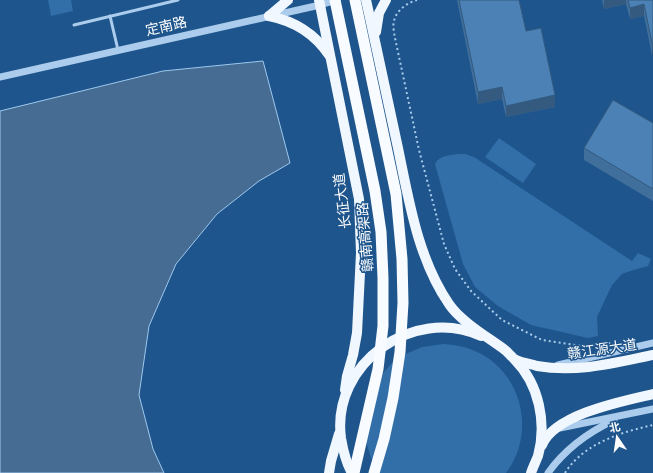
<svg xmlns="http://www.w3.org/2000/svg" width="653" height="473" font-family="'Alegreya Sans','Noto Sans SC',sans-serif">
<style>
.green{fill:#326fa9}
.water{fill:#466c93;stroke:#9ec8ee}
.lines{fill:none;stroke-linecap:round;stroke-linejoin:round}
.path{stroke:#abccec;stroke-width:2;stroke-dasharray:2 3;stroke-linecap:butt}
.service{stroke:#abccec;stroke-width:3}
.tertiary{stroke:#abccec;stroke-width:7}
.primary{stroke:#f0f7ff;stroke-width:10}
.trunk-bridge{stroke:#f8fbff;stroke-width:11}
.wall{fill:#406f9c}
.shaded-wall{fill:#345a7f}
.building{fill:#4b81b5;stroke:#345a7f}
.labels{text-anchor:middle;stroke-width:3;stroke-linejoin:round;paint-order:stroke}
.street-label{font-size:14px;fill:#fff;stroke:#1e558c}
</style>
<rect width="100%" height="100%" fill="#1e558c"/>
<g class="green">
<polygon points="48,0 71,0 73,11 51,16"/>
<polygon points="499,138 536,164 523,183 485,157"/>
<path d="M 460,154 L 465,154 L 474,157 L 632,261 L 638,253 L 651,259 L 648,266 L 630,271 L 622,274 L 612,285 L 597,317 L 598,336 L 588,338 L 531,325 L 498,306 L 475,287 L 463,264 L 435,164 C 439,155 451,155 460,154 Z"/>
<path d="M 444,344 C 456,345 467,347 477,352 C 523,373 536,434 506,473 L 380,473 L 371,458 L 364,435 L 377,380 L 392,363 L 401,356 L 422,347 Z"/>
</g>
<polygon class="water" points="263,61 290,163 259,181 217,214 176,264 149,326 139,395 153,449 164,473 0,473 0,111 163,71"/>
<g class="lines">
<g class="path">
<path d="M 417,0 C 409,2 398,9 395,18 C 392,24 394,32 395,38 L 419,150 L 444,244 L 455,269 L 471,291 L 502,320 L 542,340 L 582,346 L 611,343"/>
<path d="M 565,473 C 583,444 621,432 653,425"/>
</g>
<g class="service">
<polyline points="110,16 118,50"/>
<polyline points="74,25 178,0"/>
</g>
<g class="tertiary">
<polyline points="0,77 320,5 337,0"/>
<polyline points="558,365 653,343"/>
<polyline points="560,428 653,409"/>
<path d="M 548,473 C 565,449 587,433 614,420"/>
</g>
<g class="primary">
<polyline points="319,0 359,199 361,253 357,333 353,355 347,376 345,390"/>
<path d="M 366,0 C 377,49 387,98 398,148 C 409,201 418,259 449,304 C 460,321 489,338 505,350 C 509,353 512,358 516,360 C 522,363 531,364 537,366 C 577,373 614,363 653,355"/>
<path d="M 269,16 C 294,21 315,34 329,55"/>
<polyline points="269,16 288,0"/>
<polyline points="376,32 379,13 386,0"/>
<path d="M 515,360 C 539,384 547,423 538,456 C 536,461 533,467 531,473"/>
<path d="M 542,445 C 555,414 623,401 653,394"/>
<polyline points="329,473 331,461 339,434"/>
<path d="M 352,473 C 346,463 343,450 341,438 C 331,364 413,305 481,336"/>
</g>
<g class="trunk-bridge">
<polyline points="335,0 375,191 381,232 383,278 383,326 378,369 354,473"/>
<polyline points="355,0 396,194 402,259 403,303 400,352 393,398 384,439 374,473"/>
</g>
</g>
<g class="wall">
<polygon points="457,0 519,0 526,31 555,107 506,117 502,99 478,104"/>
<polygon points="602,0 653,0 652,55 644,16 630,19 626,4 604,9"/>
<polygon points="653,123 653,201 584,160 584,148"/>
</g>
<g class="shaded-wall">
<polygon points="604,0 626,0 626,4 604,9"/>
<polygon points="644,4 644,16 630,19 630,8"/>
<rect x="652" y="43" width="1" height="12"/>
<polygon points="502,87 502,99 478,104 478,92"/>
<polygon points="555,95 555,107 506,117 506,106"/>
</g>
<g class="building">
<polygon points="459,0 519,0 526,31 541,28 555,95 506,106 502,87 478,92"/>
<polygon points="628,0 653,0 653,43 652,43 644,4 630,8"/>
<polygon points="613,100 653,123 653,189 584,148"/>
</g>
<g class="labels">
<g class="street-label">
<text transform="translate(166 26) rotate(-13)" y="5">定南路</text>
<text transform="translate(342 201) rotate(-97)" y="5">长征大道</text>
<text transform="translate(365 237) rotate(-95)" y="5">赣南高架路</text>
<text transform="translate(602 349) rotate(-8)" y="5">赣江源大道</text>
</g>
</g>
<g transform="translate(617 437) rotate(347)" stroke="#1e558c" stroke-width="3" paint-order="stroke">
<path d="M0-3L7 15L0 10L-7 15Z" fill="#ffffff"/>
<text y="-6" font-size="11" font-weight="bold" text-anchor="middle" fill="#ffffff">北</text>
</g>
</svg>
